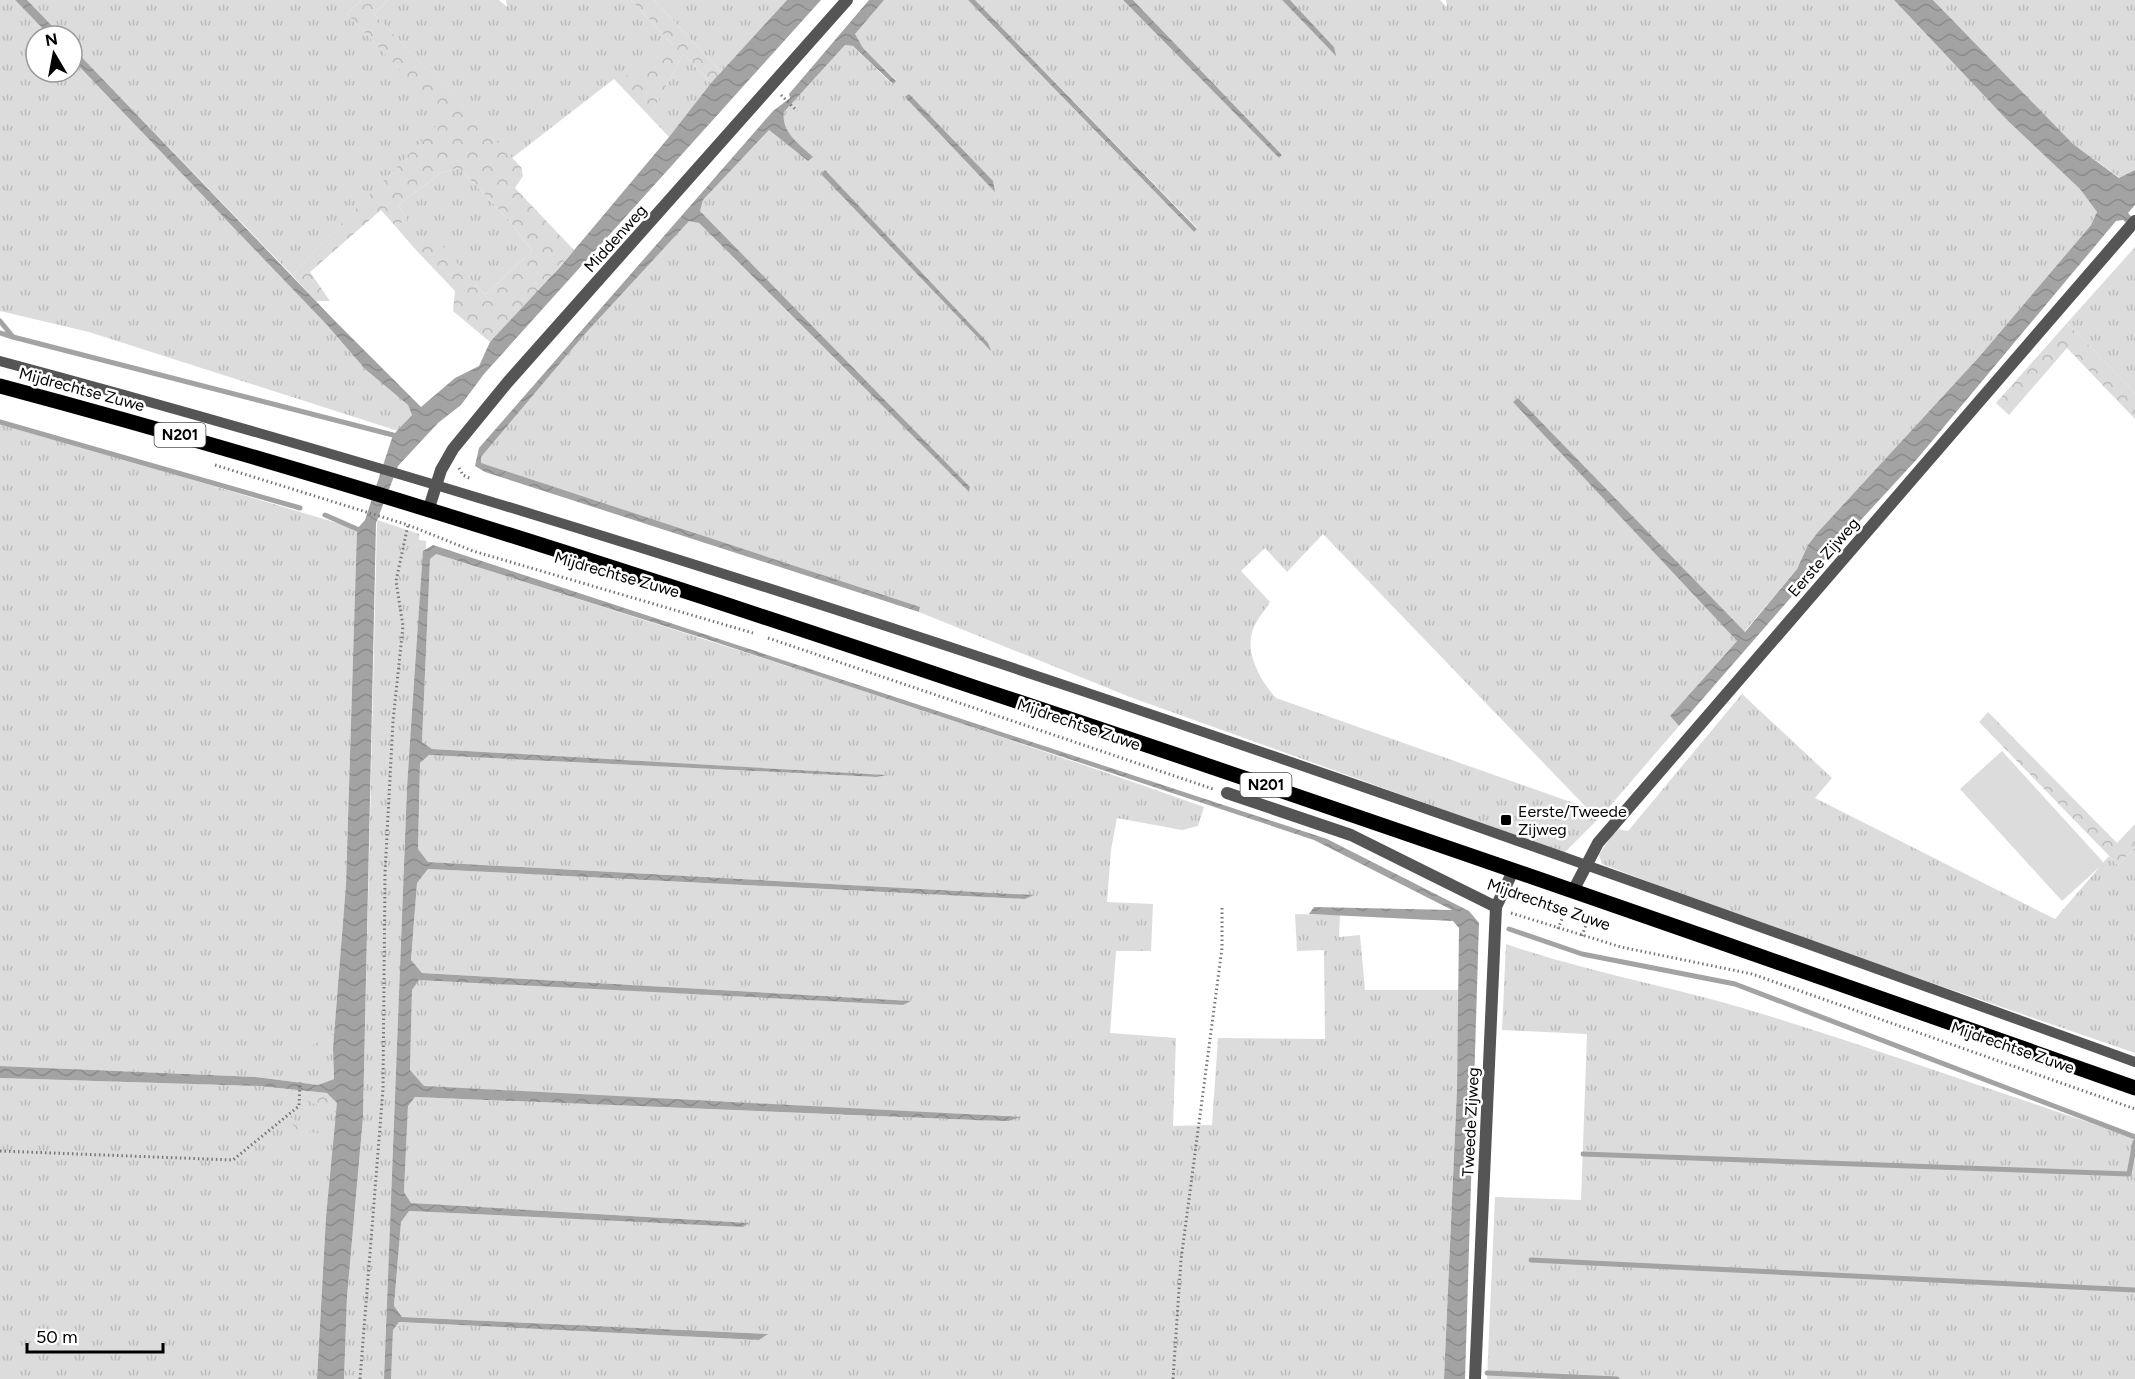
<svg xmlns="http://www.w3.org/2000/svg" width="2135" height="1379" font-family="Figtree,sans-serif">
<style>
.grass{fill:url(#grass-tufts);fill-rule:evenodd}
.forest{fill:url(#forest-crowns)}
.pitch{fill:#dcdcdc}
.water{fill:url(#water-waves)}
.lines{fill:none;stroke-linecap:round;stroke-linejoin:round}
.stream{stroke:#a3a3a3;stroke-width:5}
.path{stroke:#777;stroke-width:3;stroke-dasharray:1.5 3;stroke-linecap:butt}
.service{stroke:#555;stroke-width:10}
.minor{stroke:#555;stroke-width:12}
.primary{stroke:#000;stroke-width:15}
.poi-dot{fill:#000;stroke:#fff;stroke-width:2}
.labels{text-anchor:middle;stroke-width:5;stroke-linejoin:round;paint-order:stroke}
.shield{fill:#fff;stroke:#4c4c4c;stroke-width:1.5}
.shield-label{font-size:15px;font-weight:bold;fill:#000}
.street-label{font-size:16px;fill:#000;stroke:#fff}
.poi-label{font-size:16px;fill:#000;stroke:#fff;text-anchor:start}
</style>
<defs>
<pattern id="grass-tufts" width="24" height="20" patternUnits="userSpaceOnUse" patternTransform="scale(1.5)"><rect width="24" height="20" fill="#dcdcdc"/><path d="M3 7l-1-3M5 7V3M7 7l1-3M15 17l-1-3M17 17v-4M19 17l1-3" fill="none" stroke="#bbb"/></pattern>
<pattern id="forest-crowns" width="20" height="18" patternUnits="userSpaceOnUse" patternTransform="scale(1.5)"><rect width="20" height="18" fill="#dcdcdc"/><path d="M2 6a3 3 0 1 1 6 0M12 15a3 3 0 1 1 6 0" fill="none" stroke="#bbb"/></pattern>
<pattern id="water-waves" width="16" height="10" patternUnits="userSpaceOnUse" patternTransform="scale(1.5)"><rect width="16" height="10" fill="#a3a3a3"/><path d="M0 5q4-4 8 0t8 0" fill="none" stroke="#8b8b8b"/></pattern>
</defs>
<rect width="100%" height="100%" fill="#fff"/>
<g class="grass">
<polygon points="0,0 15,0 50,36 36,36 36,72 72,72 72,59 327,325 365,369 408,405 412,415 398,431 89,332 0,311"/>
<polygon points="27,0 361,0 347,14 446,117 292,275 72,47 72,36 62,36"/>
<polygon points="388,0 499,0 507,7 506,0 631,0 673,45 652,112 683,54 711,83 669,137 614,79 512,158 374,14"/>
<polygon points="654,0 787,0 721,72"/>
<path d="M 884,0 L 968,0 L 1194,232 L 1197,228 L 975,0 L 1123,0 L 1279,158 L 1282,155 L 1133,0 L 1282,0 L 1335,55 L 1334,47 L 1290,0 L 1440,0 L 1447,7 L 1446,0 L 1894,0 L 2008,121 L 2080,189 L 2097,212 L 2091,225 L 1979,357 L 1818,532 L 1808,545 L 1797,569 L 1744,632 L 1518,398 L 1514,402 L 1737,641 L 1670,716 L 1679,726 L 1604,813 L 1564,853 L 1130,697 L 919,612 L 920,608 L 481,464 L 481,457 L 584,335 L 689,220 L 699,223 L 969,492 L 970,487 L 700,211 L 703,200 L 769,130 L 808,161 L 812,157 C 799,144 781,132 784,112 L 845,45 L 853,46 L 892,84 L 896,80 L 863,48 L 854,34 ZM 1323,534 L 1585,806 L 1585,807 L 1276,698 C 1260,680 1243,651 1254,627 C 1258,618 1265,610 1270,602 L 1241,571 L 1265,548 L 1287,572 Z"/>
<polygon points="1933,0 2135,0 2135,170 2120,178 2073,144"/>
<polygon points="459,168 509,220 532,251 485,295 429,232 415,249 396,227 407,219 398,205 441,173"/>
<polygon points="2135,247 2135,393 2067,323"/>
<polygon points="0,422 357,529 346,884 333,1048 334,1079 318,1085 256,1077 0,1066"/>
<polygon points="377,520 419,534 419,540 426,541 426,548 407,786 384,1379 344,1379 347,1297 363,1117"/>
<path d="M 436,554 C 693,635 950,717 1204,807 L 1198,826 L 1182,830 L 1117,818 L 1111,850 L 1107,902 L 1153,904 L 1151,951 L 1116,951 L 1110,1033 L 1176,1038 L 1173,1126 L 1212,1125 L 1218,1038 L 1325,1039 L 1324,950 L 1297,951 L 1295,914 L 1340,915 L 1339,937 L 1360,935 L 1365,990 L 1459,990 L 1457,1089 L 1444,1379 L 391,1379 L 393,1330 L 399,1322 L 759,1340 L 767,1334 L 402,1317 L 394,1307 L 401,1222 L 408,1211 L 743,1227 L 747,1223 L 411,1203 L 404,1192 L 408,1106 L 415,1097 L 975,1120 L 1019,1117 L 424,1087 L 410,1070 L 412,990 L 418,979 L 903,1005 L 910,1001 L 422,973 L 411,961 L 417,883 L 428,869 L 1025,899 L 1032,895 L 428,862 L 418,849 L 420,763 L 429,755 L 877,777 L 883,775 L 432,749 L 422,743 L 430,558 Z"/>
<polygon points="1742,694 1832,778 1815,798 2055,919 2109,856 2118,865 2135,847 2135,1053 1747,919 1602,864 1599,855 1616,829 1628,831"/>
<path d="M 1506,944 C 1592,974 1682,988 1769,1016 C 1891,1054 2013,1098 2135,1137 L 2135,1379 L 1487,1379 L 1495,1197 L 1581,1200 L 1587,1034 L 1502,1030 Z"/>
<polygon points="0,1078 259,1086 327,1093 337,1102 337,1126 326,1217 317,1379 0,1379"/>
</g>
<g class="forest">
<polygon points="361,0 388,0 374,14 521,167 523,176 515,188 574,250 509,325 490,342 453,311 455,291 415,249 429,231 485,295 532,251 509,220 459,168 441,173 398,205 407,219 396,227 381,210 310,272 330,301 316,301 292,275 445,117 347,14"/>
<polygon points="631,0 654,0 721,72 711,83 683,54 652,112 621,79 673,45"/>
<polygon points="2067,323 2135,393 2135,419 2067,348 2009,415 1996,403"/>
<polygon points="1988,712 2117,843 2135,824 2135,847 2118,865 1979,722"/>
<polygon points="334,1034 334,1039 316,1043 297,1055 295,1052 310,1039"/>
<polygon points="304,1093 327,1093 337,1102 337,1113 312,1103"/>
<polygon points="292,1118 310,1132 332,1136 333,1141 303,1137 289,1120"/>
</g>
<polygon class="pitch" points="2002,751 2104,863 2062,901 1960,789"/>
<g class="water">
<polygon points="15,0 27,0 62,36 50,36"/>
<polygon points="787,0 821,0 484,374 461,405 438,423 398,466 376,523 363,1117 347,1297 344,1379 317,1379 326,1217 337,1103 327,1093 259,1086 0,1078 0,1066 256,1077 318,1085 334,1079 333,1048 346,884 357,529 365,520 393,435 412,415 408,405 365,369 327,325 72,59 72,47 335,321 421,407 455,378 479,366 490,342 560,267 669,137 711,83"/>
<path d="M 869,0 L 884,0 L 855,34 L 863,48 L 896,81 L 893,84 L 853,46 L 845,45 L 784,112 C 781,132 799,144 813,157 L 808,161 L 769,130 L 703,200 L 700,211 L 970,487 L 969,492 L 699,223 L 689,221 L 584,335 L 481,457 L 481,463 L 920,607 L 919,612 L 485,472 L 475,466 L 479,448 L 773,111 L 790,98 L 789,94 Z"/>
<polygon points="968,0 975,0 1197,229 1194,232"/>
<polygon points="1123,0 1133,0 1282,155 1279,158"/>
<polygon points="1282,0 1290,0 1334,47 1336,56"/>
<polygon points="1894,0 1933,0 2073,144 2119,178 2135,170 2135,205 2128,213 2135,221 2135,230 2123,220 2116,221 1917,459 1814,571 1679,726 1670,716 1737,641 1513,402 1518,398 1745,632 1797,569 1808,545 1818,532 1979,357 2091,225 2097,212 2080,189 2008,121"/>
<polygon points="909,94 993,181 995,192 905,97"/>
<polygon points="825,170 988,343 991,351 821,174"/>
<polygon points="433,545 1327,839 1469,911 1479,923 1465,1379 1444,1379 1457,1089 1459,928 1453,921 1309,914 1314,907 1452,910 1314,840 709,640 436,554 430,559 422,742 432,749 886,775 877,777 429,755 420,763 418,849 428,862 1034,895 1025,899 428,869 417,883 411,960 422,973 911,1001 903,1005 419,980 412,990 410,1070 424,1086 1021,1117 1008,1121 975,1120 415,1097 408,1106 404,1192 411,1203 749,1223 743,1227 409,1211 401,1222 394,1306 402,1317 768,1334 759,1340 399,1322 393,1330 391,1379 384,1379 407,787 423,551"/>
</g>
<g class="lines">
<g class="stream">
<polyline points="0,321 13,337 0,333"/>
<polyline points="13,337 393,435"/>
<polyline points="0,422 300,508"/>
<polyline points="325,515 357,529"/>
<polyline points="1509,929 1582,954 1735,984 2135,1137"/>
<polyline points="1583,1154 2129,1174 2135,1142"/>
<polyline points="1531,1260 2135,1290"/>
<polyline points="1487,1373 1617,1379"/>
</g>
<g class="path">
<polyline points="781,95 797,111"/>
<polyline points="215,465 408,525 473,551 753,633"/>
<polyline points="459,468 463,475 471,479"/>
<polyline points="768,638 1213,789"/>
<polyline points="1511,913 1621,947 1752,974 2135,1109"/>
<polyline points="1558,929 1567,906"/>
<polyline points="1582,936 1587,922"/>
<polyline points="0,1151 233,1160 299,1106 300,1082"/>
<polyline points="360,1379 383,1089 385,873 393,721 403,626 396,581 408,525"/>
<polyline points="1173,1379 1181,1260 1222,948 1222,905"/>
</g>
<path class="service" d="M 0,361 C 724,555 1431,807 2135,1062"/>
<g class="minor">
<polyline points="428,511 441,470 453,449 507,383 847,0"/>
<polyline points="1227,793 1351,835 1496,907"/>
<polyline points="1573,891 1598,843 2135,221"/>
<polyline points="1475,1379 1496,907 1513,871"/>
</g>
<path class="primary" d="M 0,386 C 327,473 650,578 971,686 C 1361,816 1748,951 2135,1088"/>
</g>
<rect class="poi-dot" x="1500" y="814" width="12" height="12" rx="3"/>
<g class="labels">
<g class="shield">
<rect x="154.5" y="423" width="51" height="24" rx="4.5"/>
<rect x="1240.5" y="773" width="51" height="24" rx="4.5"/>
</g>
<g class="shield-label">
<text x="180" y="440">N201</text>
<text x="1266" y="790">N201</text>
</g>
<g class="street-label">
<text transform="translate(615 238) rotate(-48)" y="6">Middenweg</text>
<text transform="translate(82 389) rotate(15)" y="6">Mijdrechtse Zuwe</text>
<text transform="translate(1823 557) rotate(-49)" y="6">Eerste Zijweg</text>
<text transform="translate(617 574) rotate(16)" y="6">Mijdrechtse Zuwe</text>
<text transform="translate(1079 724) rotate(19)" y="6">Mijdrechtse Zuwe</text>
<text transform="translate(1549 904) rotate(19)" y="6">Mijdrechtse Zuwe</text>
<text transform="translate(2013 1047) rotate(19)" y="6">Mijdrechtse Zuwe</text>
<text transform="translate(1470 1122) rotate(-87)" y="6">Tweede Zijweg</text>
</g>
<g class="poi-label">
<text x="1518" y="817">Eerste/Tweede<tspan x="1518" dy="18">Zijweg</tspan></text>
</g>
</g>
<g transform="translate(54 54) rotate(350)"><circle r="28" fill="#ffffff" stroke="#999999" stroke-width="1.5"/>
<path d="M0-4.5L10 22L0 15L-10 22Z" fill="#000000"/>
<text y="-9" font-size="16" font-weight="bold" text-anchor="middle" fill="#000000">N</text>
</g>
<path d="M27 1343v9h136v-9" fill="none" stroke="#000000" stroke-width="3"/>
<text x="36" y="1343" font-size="18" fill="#000000" stroke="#ffffff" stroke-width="4.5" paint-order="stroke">50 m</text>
</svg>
